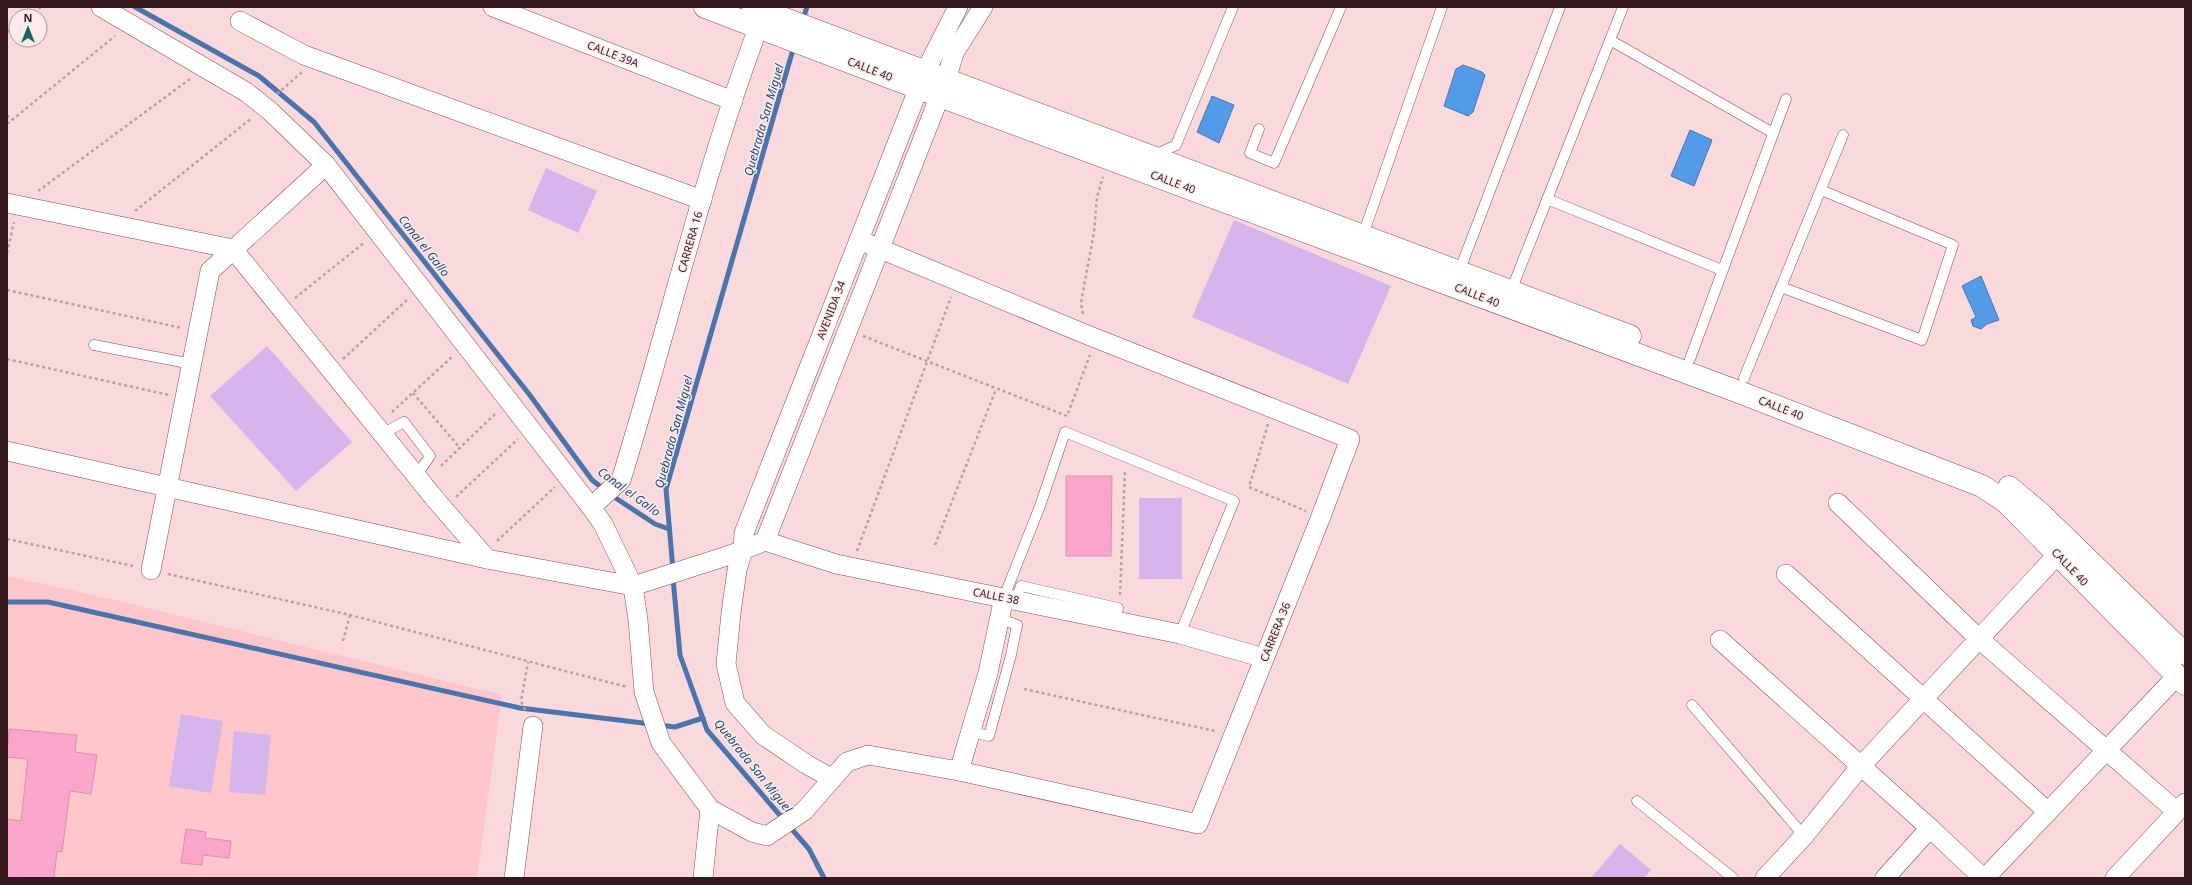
<svg xmlns="http://www.w3.org/2000/svg" width="2192" height="885" font-family="'Noto Sans',sans-serif">
<style>
.built{fill:#fcc6cb}
.green{fill:#d5b4eb}
.water{fill:#539be8;stroke:#4a74ab}
.lines{fill:none;stroke-linecap:round;stroke-linejoin:round}
.stream{stroke:#4a74ab;stroke-width:5}
.building{fill:#faa6cb;stroke:#d791af}
.lane-casing{stroke:#8d4852;stroke-width:11}
.street-casing{stroke:#8d4852;stroke-width:20}
.secondary-casing{stroke:#8d4852;stroke-width:23}
.path{stroke:#bd9da0;stroke-width:2.5;stroke-dasharray:3 3;stroke-linecap:butt}
.lane{stroke:#fff;stroke-width:10}
.street{stroke:#fff;stroke-width:19}
.secondary{stroke:#fff;stroke-width:22}
.labels{text-anchor:middle;stroke-width:3;stroke-linejoin:round;paint-order:stroke}
.street-label{font-size:11px;fill:#36191d;stroke:#fcebec}
.water-label{font-size:12px;font-style:italic;fill:#16487b;stroke:#fcebec}
</style>
<rect width="100%" height="100%" fill="#fad9dc"/>
<polygon class="built" points="7,576 119,601 502,695 477,878 7,878"/>
<g class="green">
<polygon points="546,168 597,191 578,233 528,210"/>
<polygon points="1234,220 1391,286 1348,384 1192,317"/>
<polygon points="267,346 352,442 296,491 210,396"/>
<rect x="1139" y="498" width="43" height="81"/>
<polygon points="181,714 223,721 211,793 169,786"/>
<polygon points="234,731 271,735 265,795 229,792"/>
<polygon points="1620,844 1651,870 1644,878 1591,878"/>
</g>
<g class="water">
<polygon points="1463,65 1482,72 1485,75 1473,112 1468,116 1444,106 1456,69"/>
<polygon points="1212,96 1234,105 1219,143 1197,132"/>
<polygon points="1690,130 1712,140 1694,186 1671,176"/>
<polygon points="1981,276 1999,320 1987,324 1981,329 1973,326 1971,320 1976,317 1962,286"/>
</g>
<g class="lines">
<g class="stream">
<polyline points="135,7 259,76 314,122 529,394 592,480 605,490"/>
<polyline points="803,19 807,7"/>
<polyline points="611,495 655,524 669,529"/>
<polyline points="673,570 666,489 794,46"/>
<polyline points="673,578 680,655 707,730 784,820"/>
<polyline points="7,602 48,602 520,708 651,724"/>
<polyline points="659,725 675,727 703,718"/>
<polyline points="789,826 809,849 824,878"/>
</g>
</g>
<g class="building">
<polygon points="1066,476 1112,476 1111,556 1066,556"/>
<polygon points="9,729 77,735 75,752 97,755 91,794 70,791 62,852 57,851 54,878 7,878 7,819 21,821 28,759 7,757"/>
<polygon points="186,829 206,832 205,838 231,841 229,858 203,855 202,865 181,863"/>
</g>
<g class="lines">
<defs>
<g id="lane">
<polyline points="1610,40 1773,133"/>
<polyline points="1259,129 1250,153 1274,163 1341,7"/>
<polyline points="1153,156 1176,145 1233,7"/>
<polyline points="1547,199 1722,270"/>
<polyline points="1363,235 1442,7"/>
<polyline points="1459,272 1560,7"/>
<polyline points="1781,287 1922,340 1953,245 1821,190"/>
<polyline points="1511,291 1623,7"/>
<polyline points="94,345 192,364"/>
<polyline points="1690,359 1786,99"/>
<polyline points="1744,378 1843,135"/>
<polyline points="382,434 404,422 430,456 416,476"/>
<polyline points="1004,597 1040,506 1065,432 1234,501 1180,634"/>
<polyline points="1016,600 1021,586 1118,608 1116,620"/>
<polyline points="1692,705 1804,836"/>
<polyline points="971,732 989,736 1011,655 1017,625 999,618"/>
<polyline points="1637,801 1733,878"/>
</g>
<g id="street">
<polyline points="101,7 246,92 270,111 326,165 591,507"/>
<polyline points="493,7 733,101"/>
<path d="M 763,15 C 705,166 669,325 621,480 L 591,507 L 603,524 L 633,586 L 638,620 L 644,692 L 661,743 L 710,809 L 752,832 L 767,836 L 804,811 L 847,762 L 868,755 L 959,771 L 1198,824 L 1320,519 L 1350,439 L 1085,334 L 859,240"/>
<polyline points="240,21 304,55 702,200"/>
<polyline points="7,203 233,249 435,499 487,559"/>
<polyline points="7,451 487,559 633,586 730,555 765,541 836,564 1180,634 1264,658"/>
<polyline points="1838,503 1978,638 2176,811"/>
<polyline points="765,541 946,80 954,53 983,7"/>
<polyline points="151,570 210,271 326,165"/>
<polyline points="1786,574 2048,812"/>
<polyline points="1720,640 1930,828 1983,878"/>
<polyline points="959,771 988,673 1004,597"/>
<polyline points="831,778 806,764 763,735 735,703 726,664 731,613 737,570 743,550 744,533 925,72 958,7"/>
<polyline points="514,878 533,726"/>
<polyline points="703,878 710,809"/>
<polyline points="1765,878 1804,836 1860,767 2058,554"/>
<polyline points="1885,878 1930,828"/>
<polyline points="1985,878 2177,676"/>
<polyline points="2115,878 2185,803"/>
</g>
<g id="secondary">
<polyline points="705,7 918,88 1739,392 1982,486 2006,502 2185,684"/>
<polyline points="753,7 1630,336"/>
<polyline points="2009,487 2040,513 2185,654"/>
</g>
</defs>
<use href="#lane" class="lane-casing"/>
<use href="#street" class="street-casing"/>
<use href="#secondary" class="secondary-casing"/>
<g class="path">
<polyline points="29,16 41,7"/>
<polyline points="7,32 16,26"/>
<polyline points="277,94 302,72"/>
<polyline points="7,115 11,120"/>
<polyline points="7,124 115,36"/>
<polyline points="38,191 190,79"/>
<polyline points="135,211 252,118"/>
<polyline points="7,253 14,222"/>
<polyline points="7,290 182,328"/>
<polyline points="295,298 365,242"/>
<polyline points="1083,314 1081,303 1094,232 1097,197 1103,177"/>
<polyline points="863,336 1067,416 1090,355"/>
<polyline points="7,359 169,395"/>
<polyline points="343,359 408,299"/>
<polyline points="413,393 460,448"/>
<polyline points="392,412 453,356"/>
<polyline points="1268,424 1249,487 1306,511"/>
<polyline points="441,466 496,413"/>
<polyline points="456,497 518,439"/>
<polyline points="7,539 133,566"/>
<polyline points="497,541 555,487"/>
<polyline points="935,545 996,389"/>
<polyline points="857,551 951,297"/>
<polyline points="168,574 350,615 627,687"/>
<polyline points="1120,595 1125,470"/>
<polyline points="343,641 350,615"/>
<polyline points="1024,689 1215,731"/>
<polyline points="525,710 521,701 528,662"/>
</g>
<use href="#lane" class="lane"/>
<use href="#street" class="street"/>
<use href="#secondary" class="secondary"/>
</g>
<g class="labels">
<g class="street-label">
<text transform="translate(613 54) rotate(21)" y="4">CALLE 39A</text>
<text transform="translate(870 69) rotate(21)" y="4">CALLE 40</text>
<text transform="translate(1173 182) rotate(20)" y="4">CALLE 40</text>
<text transform="translate(690 242) rotate(-74)" y="4">CARRERA 16</text>
<text transform="translate(1477 295) rotate(21)" y="4">CALLE 40</text>
<text transform="translate(831 310) rotate(-69)" y="4">AVENIDA 34</text>
<text transform="translate(1781 408) rotate(21)" y="4">CALLE 40</text>
<text transform="translate(2070 567) rotate(46)" y="4">CALLE 40</text>
<text transform="translate(996 596) rotate(11)" y="4">CALLE 38</text>
<text transform="translate(1275 632) rotate(-68)" y="4">CARRERA 36</text>
</g>
<g class="water-label">
<text transform="translate(764 120) rotate(-74)" y="4">Quebrada San Miguel</text>
<text transform="translate(424 246) rotate(52)" y="4">Canal el Gallo</text>
<text transform="translate(674 432) rotate(-75)" y="4">Quebrada San Miguel</text>
<text transform="translate(629 492) rotate(36)" y="4">Canal el Gallo</text>
<text transform="translate(753 766) rotate(51)" y="4">Quebrada San Miguel</text>
</g>
</g>
<rect width="2192" height="885" fill="none" stroke="#36191d" stroke-width="16"/>
<g transform="translate(28 28)"><circle r="19" fill="#fcebec" stroke="#ad9799"/>
<path d="M0-3L7 15L0 10L-7 15Z" fill="#166462"/>
<text y="-6" font-size="11" font-weight="bold" text-anchor="middle" fill="#36191d">N</text>
</g>
</svg>
